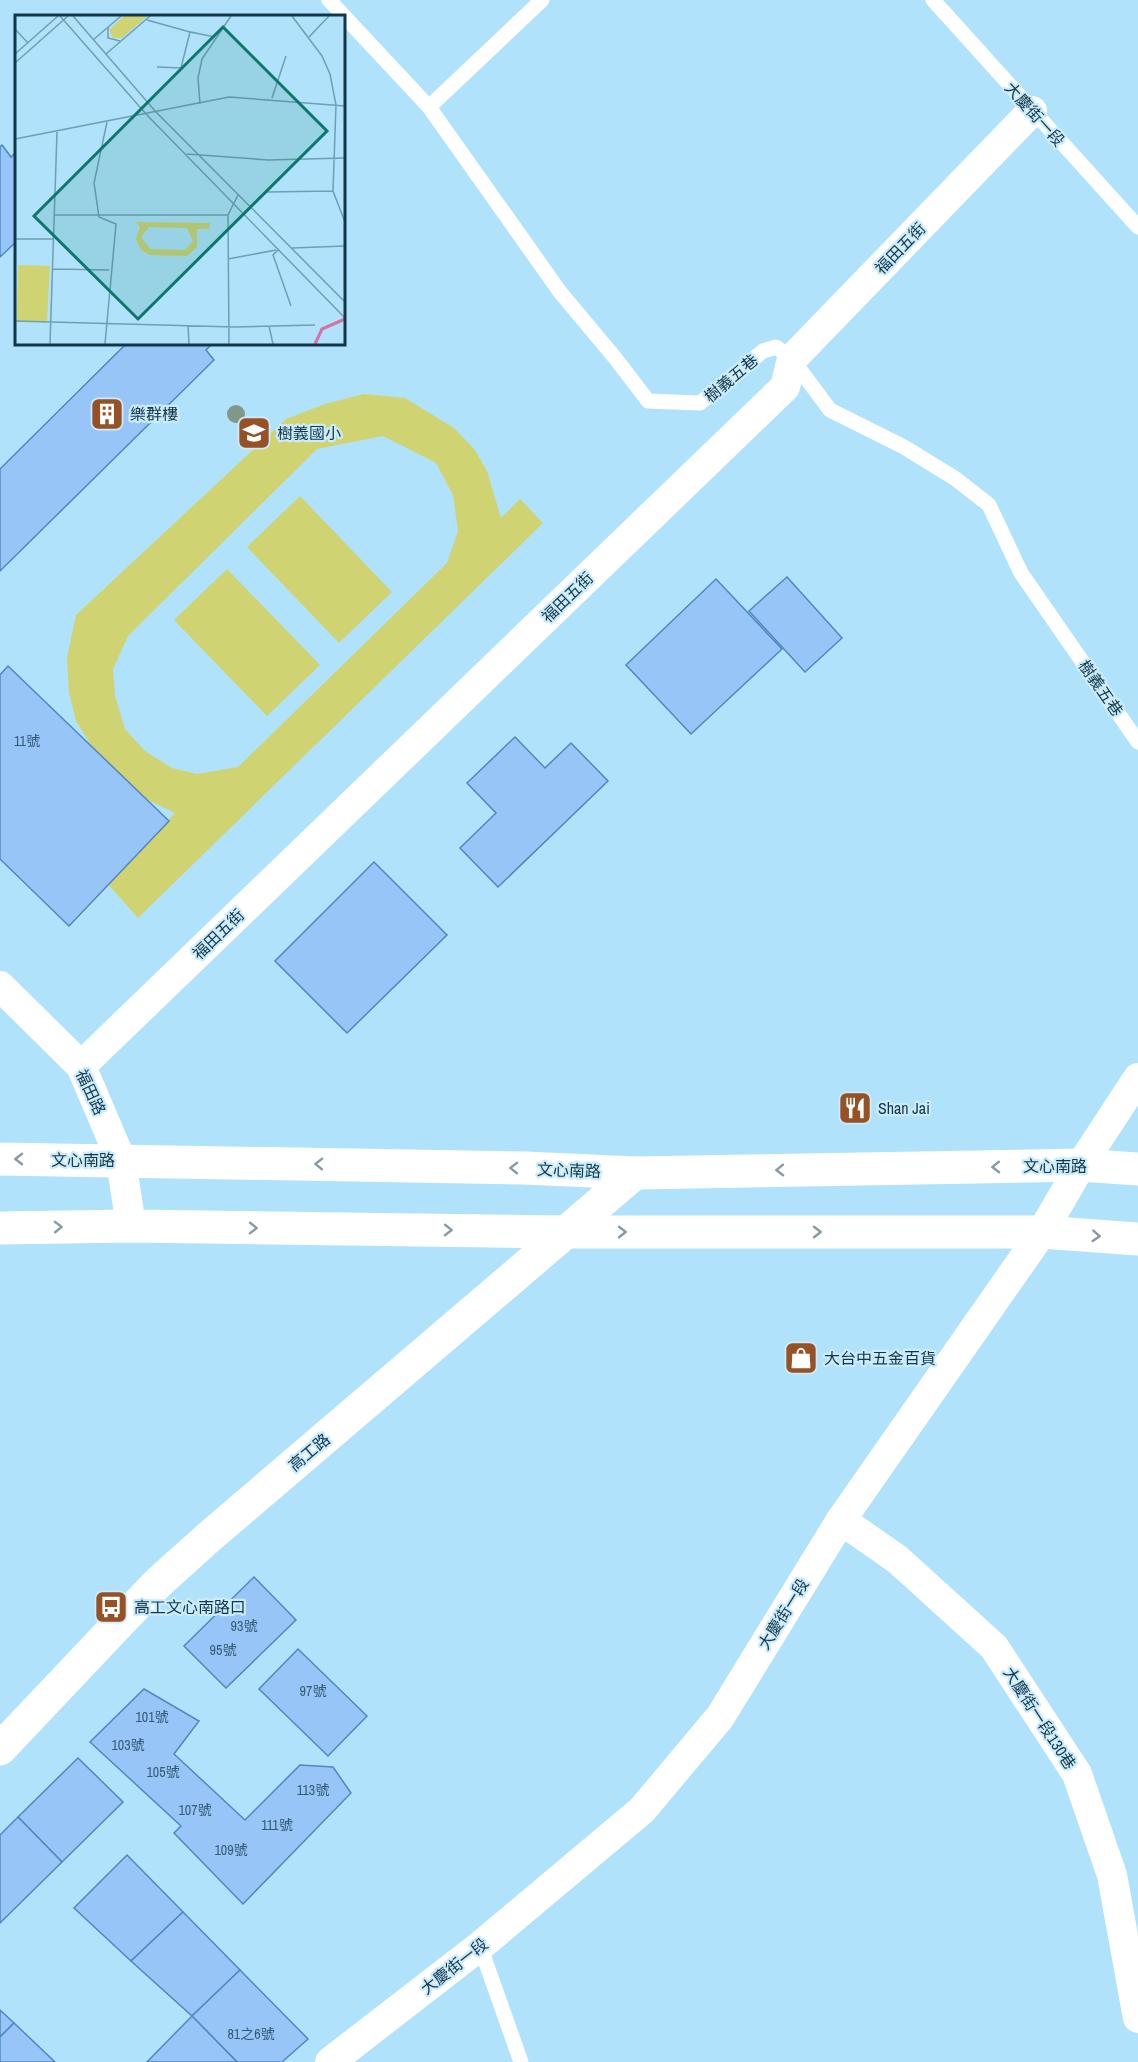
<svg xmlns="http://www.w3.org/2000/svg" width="1138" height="2062" font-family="'Archivo Narrow','Noto Sans TC',sans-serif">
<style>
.green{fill:#cfd372;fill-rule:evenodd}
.building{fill:#98c5f7;stroke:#5187bf;stroke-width:1.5}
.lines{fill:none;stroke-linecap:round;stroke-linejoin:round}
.lane{stroke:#fff;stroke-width:15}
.street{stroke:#fff;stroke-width:30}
.secondary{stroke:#fff;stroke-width:33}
.tree{fill:#809889}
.oneway{stroke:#889ba4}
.labels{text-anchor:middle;stroke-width:4.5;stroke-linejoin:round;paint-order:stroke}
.number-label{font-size:14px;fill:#335a74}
.street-label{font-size:16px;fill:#113748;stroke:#ccecfd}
.poi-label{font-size:16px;fill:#113748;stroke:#ccecfd;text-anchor:start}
.inset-river{fill:none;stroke:#d971a4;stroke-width:3}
.inset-road{fill:none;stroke:#709eb3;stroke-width:1.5}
.view{fill:#0f766e;fill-opacity:0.15;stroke:#0f766e;stroke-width:3}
.inset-edge{fill:none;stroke:#113748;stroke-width:3}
</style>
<rect width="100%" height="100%" fill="#b0e2fb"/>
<g class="green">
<path d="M 364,394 L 405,398 L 454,428 L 475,450 L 487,471 L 501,518 L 520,499 L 543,523 L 138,918 L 106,882 L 175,813 L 144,798 L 98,756 L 76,721 L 69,693 L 67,658 L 76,615 L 286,419 L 325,404 ZM 383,436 L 436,463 L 453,495 L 458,531 L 447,563 L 238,767 L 197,774 L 172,768 L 145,751 L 125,729 L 115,696 L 113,669 L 128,636 L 317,449 Z"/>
<polygon points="300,496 392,592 339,643 247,547"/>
<polygon points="227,569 320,665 267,716 174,620"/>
</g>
<g class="building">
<polygon points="2,145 11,157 16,152 16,242 0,257 0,147"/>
<polygon points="126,344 212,344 206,350 214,360 0,571 0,469"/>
<polygon points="787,577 842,638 805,672 749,611"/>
<polygon points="716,579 782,649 691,734 626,665"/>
<polygon points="8,666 169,821 69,926 0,859 0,675"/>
<polygon points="515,737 545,768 571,743 608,781 498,887 460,848 496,813 467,783"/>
<polygon points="374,862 447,935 347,1033 275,961"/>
<polygon points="254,1577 296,1620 226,1688 184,1646"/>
<polygon points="298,1649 367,1716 328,1756 259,1689"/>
<polygon points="144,1689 199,1721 174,1754 245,1820 300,1765 333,1767 351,1793 243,1904 174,1833 181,1826 90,1742"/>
<polygon points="78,1758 123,1802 62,1862 18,1817"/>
<polygon points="18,1817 62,1862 0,1923 0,1835"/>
<polygon points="127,1855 183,1912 131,1961 74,1908"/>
<polygon points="183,1912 240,1970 192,2016 131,1961"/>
<polygon points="240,1970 308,2039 282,2062 237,2062 192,2016"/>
<polygon points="0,2010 14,2023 0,2037"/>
<polygon points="192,2016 237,2062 147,2062"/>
<polygon points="14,2023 55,2062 0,2062 0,2037"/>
</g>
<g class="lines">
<g class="lane">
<polyline points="329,0 429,107 560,292 616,359 648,401 700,403 763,351 776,347 792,359 830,410 904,447 956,479 989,505 1021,573 1138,742"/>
<polyline points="933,0 1138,227"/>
<polyline points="429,107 542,0"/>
<polyline points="480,1946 521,2062"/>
</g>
<g class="street">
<polyline points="0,986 81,1066 121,1160 131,1226"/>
<polyline points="81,1066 785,387 792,359 1032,111"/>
<polyline points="841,1520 897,1559 994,1647 1077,1774 1112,1875 1138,2018"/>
<polyline points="330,2062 480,1946 642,1810 720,1717 841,1520 1042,1232 1081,1165 1138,1078"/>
</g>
<g class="secondary">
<polyline points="0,1159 525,1168 635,1173 1081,1165 1138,1169"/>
<polyline points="0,1228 131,1226 564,1232 1042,1232 1138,1239"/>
<polyline points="0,1749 123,1619 159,1582 209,1537 635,1173"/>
</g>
</g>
<circle class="tree" cx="236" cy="414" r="9"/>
<defs><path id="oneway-chevron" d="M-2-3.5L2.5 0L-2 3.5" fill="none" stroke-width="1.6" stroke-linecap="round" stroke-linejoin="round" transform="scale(1.5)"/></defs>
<g class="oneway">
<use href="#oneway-chevron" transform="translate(19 1159) rotate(-180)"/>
<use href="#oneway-chevron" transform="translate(319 1164) rotate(-179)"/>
<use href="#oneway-chevron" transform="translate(996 1167) rotate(179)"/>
<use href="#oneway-chevron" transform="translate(514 1168) rotate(-179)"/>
<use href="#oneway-chevron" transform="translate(780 1170) rotate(179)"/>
<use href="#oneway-chevron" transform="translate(58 1227) rotate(-1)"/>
<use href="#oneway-chevron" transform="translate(253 1228) rotate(1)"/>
<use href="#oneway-chevron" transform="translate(448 1230) rotate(1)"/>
<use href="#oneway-chevron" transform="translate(622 1232)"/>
<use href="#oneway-chevron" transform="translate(817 1232)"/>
<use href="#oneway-chevron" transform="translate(1096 1236) rotate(4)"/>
</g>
<defs>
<symbol id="building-square" viewBox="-11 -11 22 22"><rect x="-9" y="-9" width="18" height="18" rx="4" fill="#965125" stroke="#ccecfd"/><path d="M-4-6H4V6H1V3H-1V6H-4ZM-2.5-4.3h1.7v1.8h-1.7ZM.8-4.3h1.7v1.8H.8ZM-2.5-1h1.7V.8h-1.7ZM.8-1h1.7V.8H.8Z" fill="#fff"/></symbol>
<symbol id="school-square" viewBox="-11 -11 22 22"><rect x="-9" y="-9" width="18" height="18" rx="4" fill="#965125" stroke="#ccecfd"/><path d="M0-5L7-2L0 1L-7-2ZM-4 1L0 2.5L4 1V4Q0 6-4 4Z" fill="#fff"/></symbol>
<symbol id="restaurant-square" viewBox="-11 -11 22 22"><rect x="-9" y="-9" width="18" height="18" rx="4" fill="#965125" stroke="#ccecfd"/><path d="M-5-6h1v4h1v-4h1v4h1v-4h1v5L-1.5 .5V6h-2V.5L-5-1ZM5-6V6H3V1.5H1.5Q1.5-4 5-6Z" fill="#fff"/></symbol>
<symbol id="shop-square" viewBox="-11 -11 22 22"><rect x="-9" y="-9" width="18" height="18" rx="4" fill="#965125" stroke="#ccecfd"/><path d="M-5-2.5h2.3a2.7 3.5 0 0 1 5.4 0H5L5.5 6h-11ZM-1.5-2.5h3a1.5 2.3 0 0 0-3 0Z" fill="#fff"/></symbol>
<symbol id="bus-square" viewBox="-11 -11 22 22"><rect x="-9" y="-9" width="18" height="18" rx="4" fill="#965125" stroke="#ccecfd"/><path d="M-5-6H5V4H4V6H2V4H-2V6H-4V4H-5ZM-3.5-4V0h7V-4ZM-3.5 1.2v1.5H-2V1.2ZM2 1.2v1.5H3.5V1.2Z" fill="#fff"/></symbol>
</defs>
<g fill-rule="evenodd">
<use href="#building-square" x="88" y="395" width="38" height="38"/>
<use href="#school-square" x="235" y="414" width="38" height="38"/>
<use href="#restaurant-square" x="836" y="1089" width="38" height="38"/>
<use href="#shop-square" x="782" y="1339" width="38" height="38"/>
<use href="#bus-square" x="92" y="1588" width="38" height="38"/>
</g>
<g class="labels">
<g class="number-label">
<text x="27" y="746">11號</text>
<text x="244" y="1631">93號</text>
<text x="223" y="1655">95號</text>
<text x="313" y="1696">97號</text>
<text x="152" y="1722">101號</text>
<text x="128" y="1750">103號</text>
<text x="163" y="1777">105號</text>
<text x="313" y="1795">113號</text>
<text x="195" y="1815">107號</text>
<text x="277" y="1830">111號</text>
<text x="231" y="1855">109號</text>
<text x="251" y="2039">81之6號</text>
</g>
<g class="street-label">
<text transform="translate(1035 114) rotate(48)" y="6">大慶街一段</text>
<text transform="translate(900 248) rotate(-46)" y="6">福田五街</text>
<text transform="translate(731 378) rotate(-40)" y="6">樹義五巷</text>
<text transform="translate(567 597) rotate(-44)" y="6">福田五街</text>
<text transform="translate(1101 688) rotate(55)" y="6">樹義五巷</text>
<text transform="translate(218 934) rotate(-44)" y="6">福田五街</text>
<text transform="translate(91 1092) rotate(65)" y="6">福田路</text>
<text x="83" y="1166">文心南路</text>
<text x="1055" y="1172">文心南路</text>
<text transform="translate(569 1170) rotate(2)" y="6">文心南路</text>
<text transform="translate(309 1452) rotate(-40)" y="6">高工路</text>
<text transform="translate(783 1614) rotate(-58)" y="6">大慶街一段</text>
<text transform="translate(1040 1718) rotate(57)" y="6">大慶街一段130巷</text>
<text transform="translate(454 1966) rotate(-38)" y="6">大慶街一段</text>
</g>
<g class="poi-label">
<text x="130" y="420">樂群樓</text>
<text x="277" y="439">樹義國小</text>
<text x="878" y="1114">Shan Jai</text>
<text x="824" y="1364">大台中五金百貨</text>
<text x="134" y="1613">高工文心南路口</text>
</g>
</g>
<g transform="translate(15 15)">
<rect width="330" height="330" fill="#b0e2fb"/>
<path d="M 109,1 L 132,1 L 107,23 L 98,23 L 94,15 ZM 121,207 L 195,208 L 194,214 L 182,214 L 182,232 L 172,241 L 135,240 L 126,235 L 121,224 L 125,212 ZM 134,212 L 172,213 L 178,226 L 170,235 L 135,234 L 126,222 ZM 3,250 L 35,251 L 32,306 L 2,306 Z" fill="#cfd372" fill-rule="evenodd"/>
<path class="inset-river" d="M 300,329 L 307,314 L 330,304"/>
<path class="inset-road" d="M 45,1 L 131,99 L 330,303M 58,1 L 141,97 L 330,287M 277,1 L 307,41 L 315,59 L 321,90 L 318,176 L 330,207M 132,5 L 175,17M 93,12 L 93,23 L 105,26M 0,14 L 13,28M 294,22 L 314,1M 78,25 L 106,1M 0,39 L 43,1M 91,39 L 135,1M 0,48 L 53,1M 142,52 L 166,53 L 175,17 L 200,22M 257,83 L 271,41M 185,89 L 183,63 L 187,44 L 216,1M 0,124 L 214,82 L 330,91M 172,139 L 253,145 L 330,143M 252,177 L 318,176M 39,200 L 213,200M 0,224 L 38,224M 277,233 L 330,231M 264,234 L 258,240 L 276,291M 213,244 L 261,235M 38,254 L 94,255M 0,306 L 219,312 L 300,310M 173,310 L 174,329M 254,311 L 258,329M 35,329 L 42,117M 90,329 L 101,209 L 84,202 L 79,168 L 92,107M 214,329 L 213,200 L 223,180"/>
<path class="view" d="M 208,12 L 312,116 L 123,304 L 19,201 Z"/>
<rect width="330" height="330" class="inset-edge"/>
</g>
</svg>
